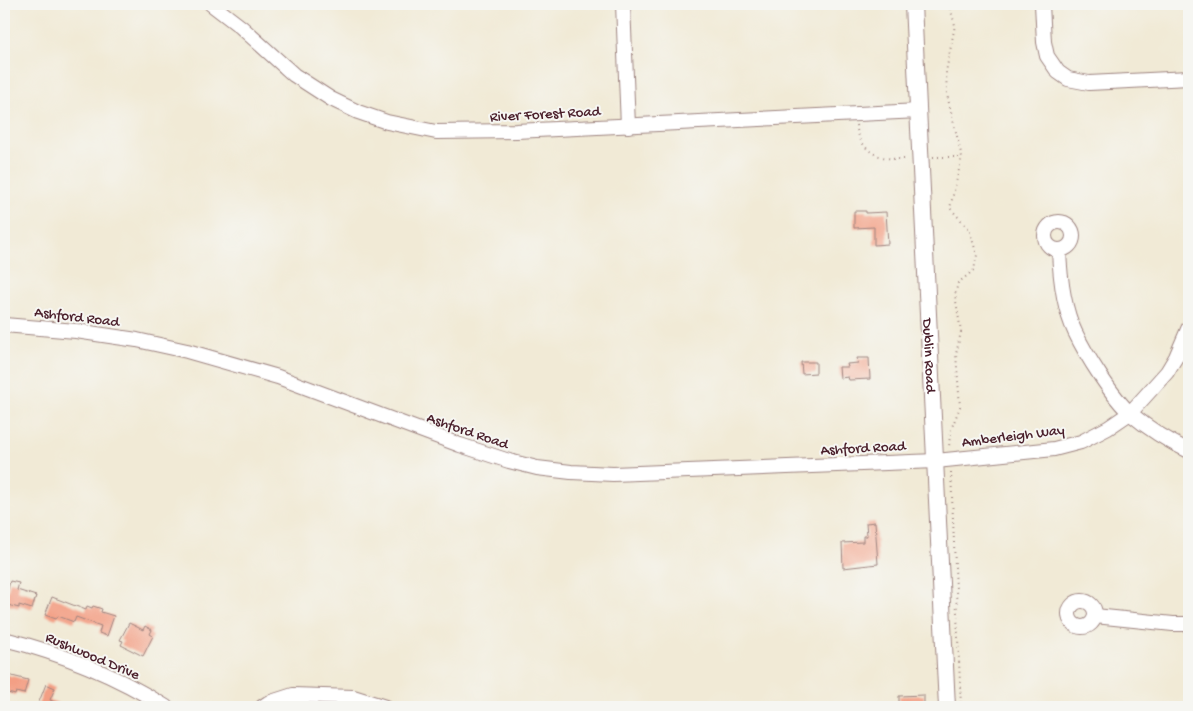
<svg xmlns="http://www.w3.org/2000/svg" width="1193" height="711" font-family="'Gochi Hand',sans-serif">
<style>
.building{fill:#f39f84}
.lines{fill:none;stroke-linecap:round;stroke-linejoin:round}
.minor-casing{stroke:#9e8480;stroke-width:16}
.major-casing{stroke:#9e8480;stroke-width:18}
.path{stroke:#9e8480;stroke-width:2;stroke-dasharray:1 4;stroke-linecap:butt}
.minor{stroke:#fff;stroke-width:14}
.major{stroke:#fff;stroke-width:16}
.labels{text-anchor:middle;stroke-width:4;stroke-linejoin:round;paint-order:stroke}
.street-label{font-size:15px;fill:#4a1f2b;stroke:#f6f6f2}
</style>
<rect width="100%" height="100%" fill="#f6f6f2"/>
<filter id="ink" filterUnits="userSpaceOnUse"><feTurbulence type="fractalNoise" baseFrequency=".02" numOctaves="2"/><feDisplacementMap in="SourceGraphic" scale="10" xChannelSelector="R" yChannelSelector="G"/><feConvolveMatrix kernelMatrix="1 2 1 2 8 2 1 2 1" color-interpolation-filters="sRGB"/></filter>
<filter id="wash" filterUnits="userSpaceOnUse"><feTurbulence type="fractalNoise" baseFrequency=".0096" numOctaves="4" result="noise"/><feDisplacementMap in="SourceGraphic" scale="20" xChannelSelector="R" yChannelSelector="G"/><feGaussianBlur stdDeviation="1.12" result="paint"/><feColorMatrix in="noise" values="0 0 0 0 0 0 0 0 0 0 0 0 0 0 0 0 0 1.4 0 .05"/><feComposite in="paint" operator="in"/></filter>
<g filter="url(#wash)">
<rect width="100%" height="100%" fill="#f1ead6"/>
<g id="blocks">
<g class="building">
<polygon points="854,211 866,211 866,213 886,212 888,244 874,245 874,227 854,228"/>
<polygon points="857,358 869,358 870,379 849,380 848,377 840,378 839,367 848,367 847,364 858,363"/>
<polygon points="801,362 816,362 816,373 802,374"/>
<polygon points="875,522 878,564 843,568 842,543 863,542 863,536 867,536 866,523"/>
<polygon points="10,581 19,583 17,590 36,596 32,609 19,605 19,608 4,604"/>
<polygon points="52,597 86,610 87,606 92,608 93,606 102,609 101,612 114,616 107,636 99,633 101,626 76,617 74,622 58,616 56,619 45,615"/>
<polygon points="129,623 143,630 145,626 152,630 150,634 153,636 143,656 121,645 123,641 120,640"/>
<polygon points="4,674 28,680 24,694 16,692 15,695 4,692"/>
<polygon points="46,684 55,688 50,700 67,707 37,707"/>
<polygon points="924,695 924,707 899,707 899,696"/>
</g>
</g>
</g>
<g filter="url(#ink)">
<use href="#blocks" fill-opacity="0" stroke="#9e8480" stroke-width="1"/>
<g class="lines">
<defs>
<g id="minor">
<polyline points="211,4 241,27 294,75 331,99 358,112 387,122 436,132 516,131 919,111"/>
<polyline points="623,4 628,126"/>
<polyline points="1042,4 1044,42 1047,56 1058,72 1068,79 1089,83 1189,78"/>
<circle cx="1059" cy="236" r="14"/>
<path d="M 1059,250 C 1060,277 1063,307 1075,332 C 1086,355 1112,397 1131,414 C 1149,429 1168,441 1189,451"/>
<polyline points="4,325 76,331 137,340 187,351 278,377 460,445 509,461 537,468 571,472 613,474 936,461 1054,449 1081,442 1108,428 1130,413 1167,372 1176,357 1189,327"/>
<circle cx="1082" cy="614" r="13"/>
<polyline points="1095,616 1173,624 1189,624"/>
<path d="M 4,639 C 61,653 117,676 166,707"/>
<polyline points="262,707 268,703 293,695 353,697 385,707"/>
</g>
<g id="major">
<path id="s1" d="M 913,4 L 947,707"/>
</g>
</defs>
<use href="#minor" class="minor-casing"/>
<use href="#major" class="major-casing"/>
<g class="path">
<polyline points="949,4 955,25 946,72 947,95 962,157 950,208 969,229 977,255 974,270 958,283 955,295 961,332 956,354 960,407 950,432 949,449"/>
<path d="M 856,125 C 861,154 880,160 907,159"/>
<polyline points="933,157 961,157"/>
<polyline points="951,472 961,707"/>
</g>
<use href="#minor" class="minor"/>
<use href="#major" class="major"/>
</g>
</g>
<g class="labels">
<g class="street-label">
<text transform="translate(545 113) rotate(-3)" y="5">River Forest Road</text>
<text transform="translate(77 316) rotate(7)" y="5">Ashford Road</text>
<text dy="5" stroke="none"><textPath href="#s1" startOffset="352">Dublin Road</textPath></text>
<text transform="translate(468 430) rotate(19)" y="5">Ashford Road</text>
<text transform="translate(1013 435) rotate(-7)" y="5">Amberleigh Way</text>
<text transform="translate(863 447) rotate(-3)" y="5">Ashford Road</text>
<text transform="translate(93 655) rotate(23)" y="5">Rushwood Drive</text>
</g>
</g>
<rect width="1193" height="711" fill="none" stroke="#f6f6f2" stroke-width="20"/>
</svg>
